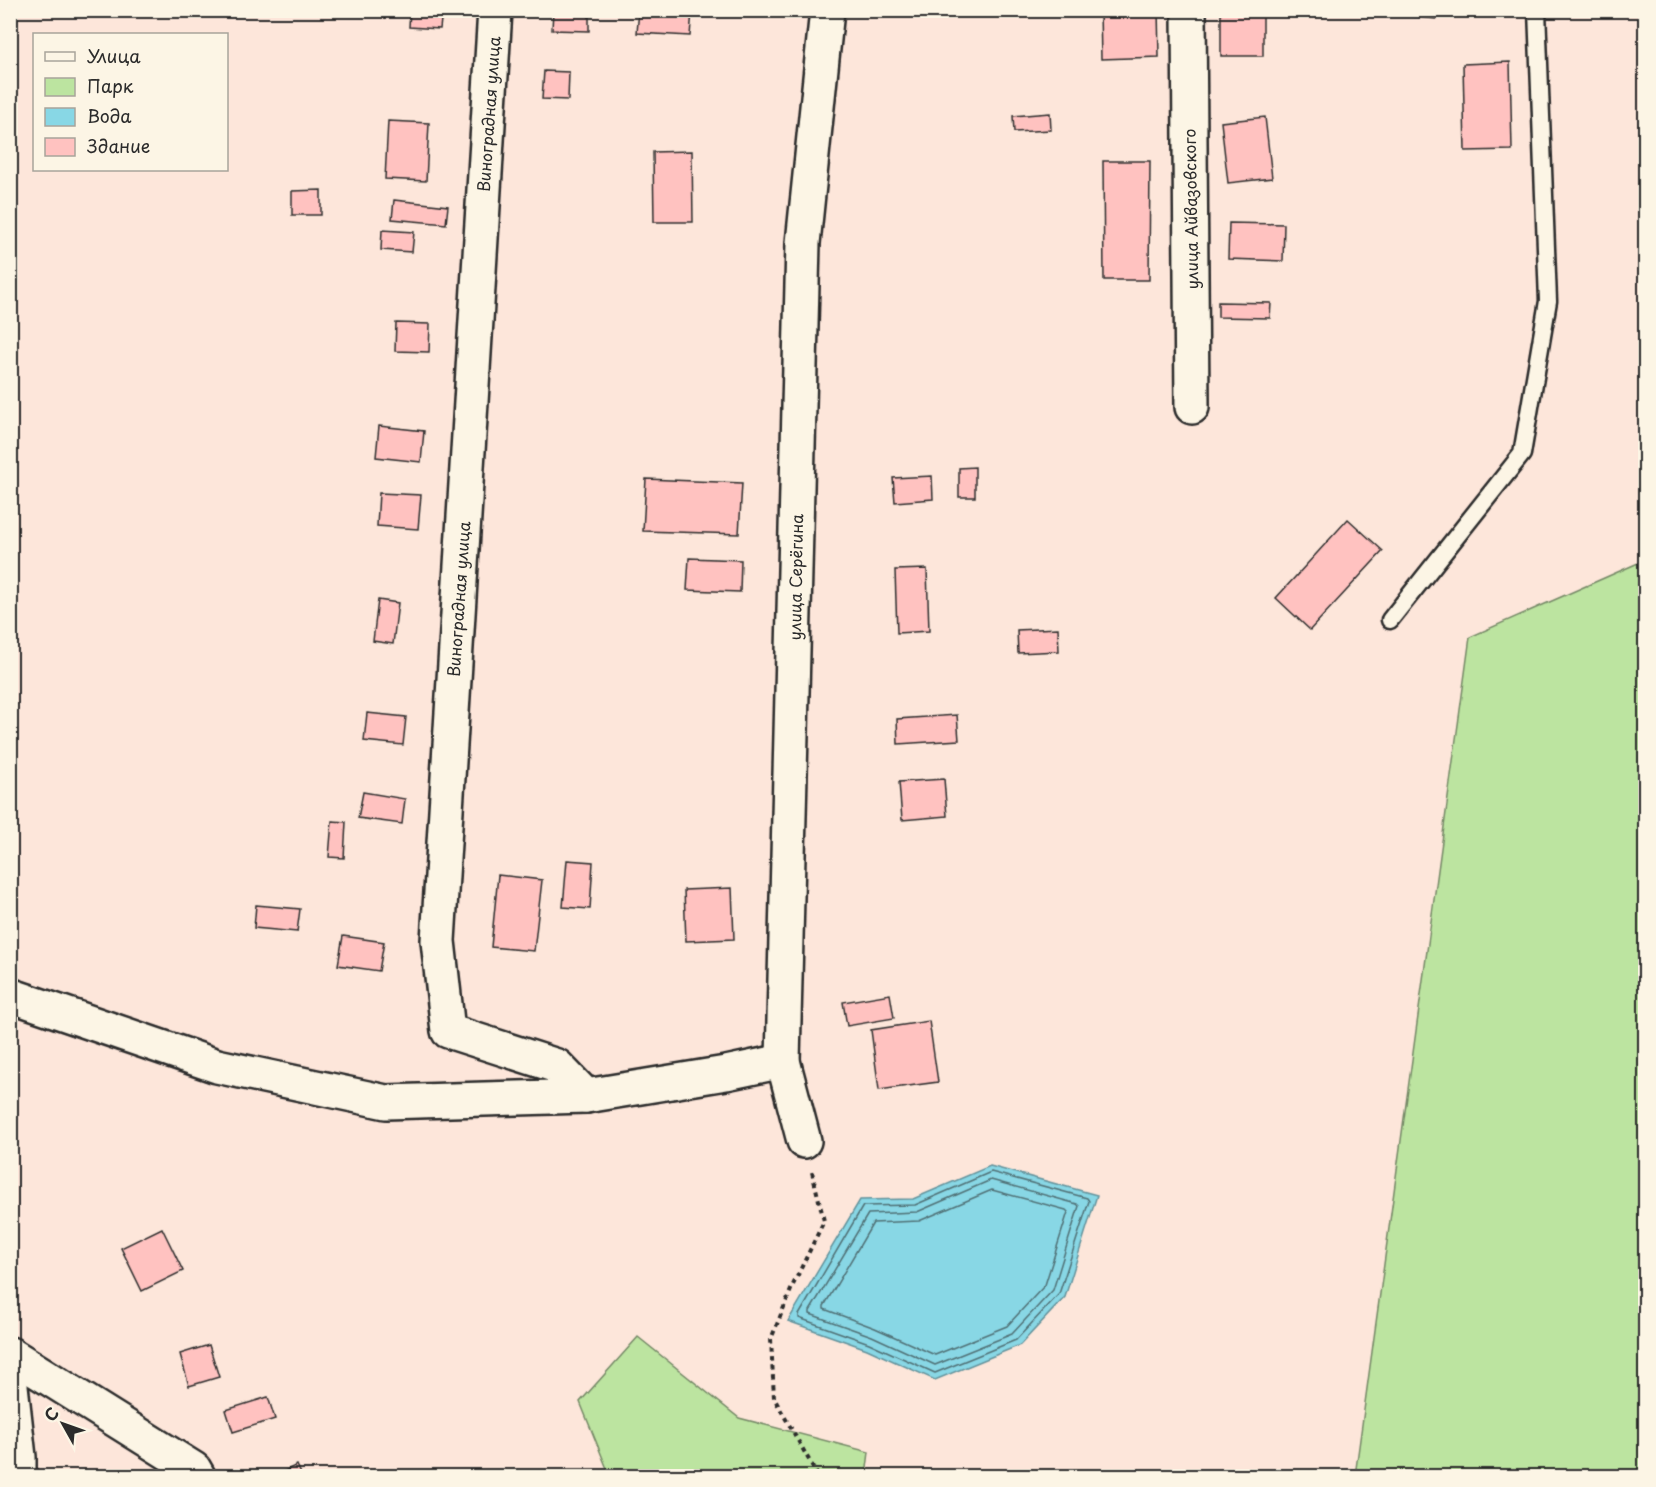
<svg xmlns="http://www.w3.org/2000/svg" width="1656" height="1487" font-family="'Playpen Sans',sans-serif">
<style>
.green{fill:#bce4a0;stroke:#748866;stroke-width:1.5}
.water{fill:#88d7e5;stroke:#63929b;stroke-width:1.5}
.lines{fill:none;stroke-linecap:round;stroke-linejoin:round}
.shore{stroke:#507075;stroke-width:1.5}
.building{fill:#ffc2c0;stroke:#2b2b2b;stroke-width:1.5}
.service-casing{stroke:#2b2b2b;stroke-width:21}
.minor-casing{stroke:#2b2b2b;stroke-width:38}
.path{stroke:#2b2b2b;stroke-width:4;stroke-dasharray:4.5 4.5;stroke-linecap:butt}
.service{stroke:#fcf5e5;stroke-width:16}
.minor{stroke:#fcf5e5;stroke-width:33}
.labels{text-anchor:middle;stroke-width:5;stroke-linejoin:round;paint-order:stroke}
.street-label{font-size:16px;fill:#2b2b2b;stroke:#fcf5e5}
</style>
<rect width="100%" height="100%" fill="#fde6da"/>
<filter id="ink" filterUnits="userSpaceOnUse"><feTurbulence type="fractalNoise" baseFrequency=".0167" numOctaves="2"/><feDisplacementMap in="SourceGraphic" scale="12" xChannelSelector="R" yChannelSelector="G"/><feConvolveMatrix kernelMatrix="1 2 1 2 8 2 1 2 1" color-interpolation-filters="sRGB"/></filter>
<g filter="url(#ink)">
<g class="green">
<polygon points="1645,560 1645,1476 1355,1476 1470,637"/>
<polygon points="638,1337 739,1418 869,1452 866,1476 610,1476 580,1402"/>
</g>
<polygon class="water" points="990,1166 1097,1195 1065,1297 1020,1345 935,1380 867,1349 788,1321 860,1200 913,1199"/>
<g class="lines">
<g class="shore">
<polygon points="991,1172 1087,1198 1089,1201 1059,1294 1016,1340 935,1373 869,1343 799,1318 799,1315 863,1206 915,1205"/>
<polygon points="991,1180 1077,1204 1079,1206 1053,1290 1012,1334 935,1365 872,1336 810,1314 810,1311 868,1214 917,1212"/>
<polygon points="992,1190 1066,1210 1068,1212 1045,1285 1007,1326 935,1355 875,1328 824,1309 824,1306 873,1223 919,1221"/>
</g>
</g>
<g class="building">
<polygon points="410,10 442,10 440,29 409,27"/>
<polygon points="553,10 589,10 589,31 552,30"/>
<polygon points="639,10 692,10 690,36 637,33"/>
<polygon points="1100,10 1158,10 1159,57 1101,59"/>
<rect x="1221" y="10" width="42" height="46"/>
<polygon points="1401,10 1437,10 1436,19 1400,15"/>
<polygon points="1510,62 1512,150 1465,151 1463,64"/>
<polygon points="544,71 569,72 568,100 542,99"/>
<polygon points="1050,113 1051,130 1014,132 1013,116"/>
<polygon points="1265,117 1272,178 1228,183 1221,122"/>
<polygon points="388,121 429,123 426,181 385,179"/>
<polygon points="692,151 693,222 654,222 653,152"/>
<polygon points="1103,161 1150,161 1149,280 1104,280"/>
<polygon points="321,190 321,215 292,215 292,191"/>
<polygon points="394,200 448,206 446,224 392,219"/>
<polygon points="1229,223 1284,224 1283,261 1228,259"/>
<polygon points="382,230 414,232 412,252 381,250"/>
<polygon points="1218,302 1271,303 1270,318 1218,317"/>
<polygon points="396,323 430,324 429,352 395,351"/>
<polygon points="379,426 424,431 421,462 376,457"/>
<polygon points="975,467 975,497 959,497 959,468"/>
<polygon points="932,476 933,499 895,502 893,478"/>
<polygon points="646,479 742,483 739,534 643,531"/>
<polygon points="379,493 421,495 418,529 377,526"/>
<polygon points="1348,519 1383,551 1310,630 1276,598"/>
<polygon points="689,558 741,560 740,592 687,590"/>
<polygon points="927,569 929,631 897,633 895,570"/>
<polygon points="378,600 398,603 393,644 373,641"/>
<polygon points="1058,628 1059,651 1018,653 1017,630"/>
<polygon points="367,713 406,717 403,745 364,741"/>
<polygon points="957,715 959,740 898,744 897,719"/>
<polygon points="944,779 947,816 902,820 899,782"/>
<polygon points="363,792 405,799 402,824 358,818"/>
<polygon points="332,821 346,822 344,858 329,857"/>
<polygon points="567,860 593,862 590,909 563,907"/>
<polygon points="498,875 542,880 534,951 491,947"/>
<polygon points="732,888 734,939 686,941 684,890"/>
<polygon points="256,905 300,909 297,932 254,928"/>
<polygon points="343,936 384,942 379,971 338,965"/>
<polygon points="890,994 894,1018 847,1026 843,1002"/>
<polygon points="929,1021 938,1082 879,1090 871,1030"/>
<polygon points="162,1228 183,1271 142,1291 121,1248"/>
<polygon points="209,1345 219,1377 189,1386 180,1354"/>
<polygon points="268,1397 275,1419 233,1432 226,1410"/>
<polygon points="297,1465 302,1476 274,1476"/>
</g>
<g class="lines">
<defs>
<polyline id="service" points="1390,620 1522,454 1548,301 1537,10"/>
<g id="minor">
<polyline points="495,10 438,941 448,1031 557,1066 586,1096"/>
<polyline points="1189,10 1192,407"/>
<polyline points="10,995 217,1066 386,1102 586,1096 726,1073 783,1061"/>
<polyline points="804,1141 783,1061 803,243 827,10"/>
<polyline points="10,1354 194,1469 198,1476"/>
<polyline points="10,1377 19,1457 19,1476"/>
</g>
</defs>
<use href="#service" class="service-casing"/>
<use href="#minor" class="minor-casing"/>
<polyline class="path" points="812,1172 824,1221 793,1285 771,1339 774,1398 818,1476"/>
<use href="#service" class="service"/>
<use href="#minor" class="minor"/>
</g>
</g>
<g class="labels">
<g class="street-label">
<text transform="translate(489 114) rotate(-86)" y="6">Виноградная улица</text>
<text transform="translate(1191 209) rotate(-91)" y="6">улица Айвазовского</text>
<text transform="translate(796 577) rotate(-89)" y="6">улица Серёгина</text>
<text transform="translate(459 599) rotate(-86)" y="6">Виноградная улица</text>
</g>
</g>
<rect width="1656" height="1487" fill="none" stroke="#fcf5e5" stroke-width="36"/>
<rect x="18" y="18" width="1620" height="1451" fill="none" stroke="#2b2b2b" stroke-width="2" filter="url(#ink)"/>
<rect x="33" y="33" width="195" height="138" fill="#fcf5e5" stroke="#a8a49b" stroke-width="1.5"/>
<rect x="45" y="52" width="30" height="9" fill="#fcf5e5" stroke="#a8a49b" stroke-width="1.5"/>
<text x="87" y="63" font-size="18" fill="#2b2b2b">Улица</text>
<rect x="45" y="78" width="30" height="18" fill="#bce4a0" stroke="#a8a49b" stroke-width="1.5"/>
<text x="87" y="93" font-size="18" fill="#2b2b2b">Парк</text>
<rect x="45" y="108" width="30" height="18" fill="#88d7e5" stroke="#a8a49b" stroke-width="1.5"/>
<text x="87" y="123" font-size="18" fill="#2b2b2b">Вода</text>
<rect x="45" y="138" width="30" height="18" fill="#ffc2c0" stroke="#a8a49b" stroke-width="1.5"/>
<text x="87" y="153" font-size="18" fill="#2b2b2b">Здание</text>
<g transform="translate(63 1424) rotate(310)" stroke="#fcf5e5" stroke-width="4.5" paint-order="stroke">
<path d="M0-4.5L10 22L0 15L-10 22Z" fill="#2b2b2b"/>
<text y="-9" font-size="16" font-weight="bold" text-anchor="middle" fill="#2b2b2b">С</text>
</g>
</svg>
